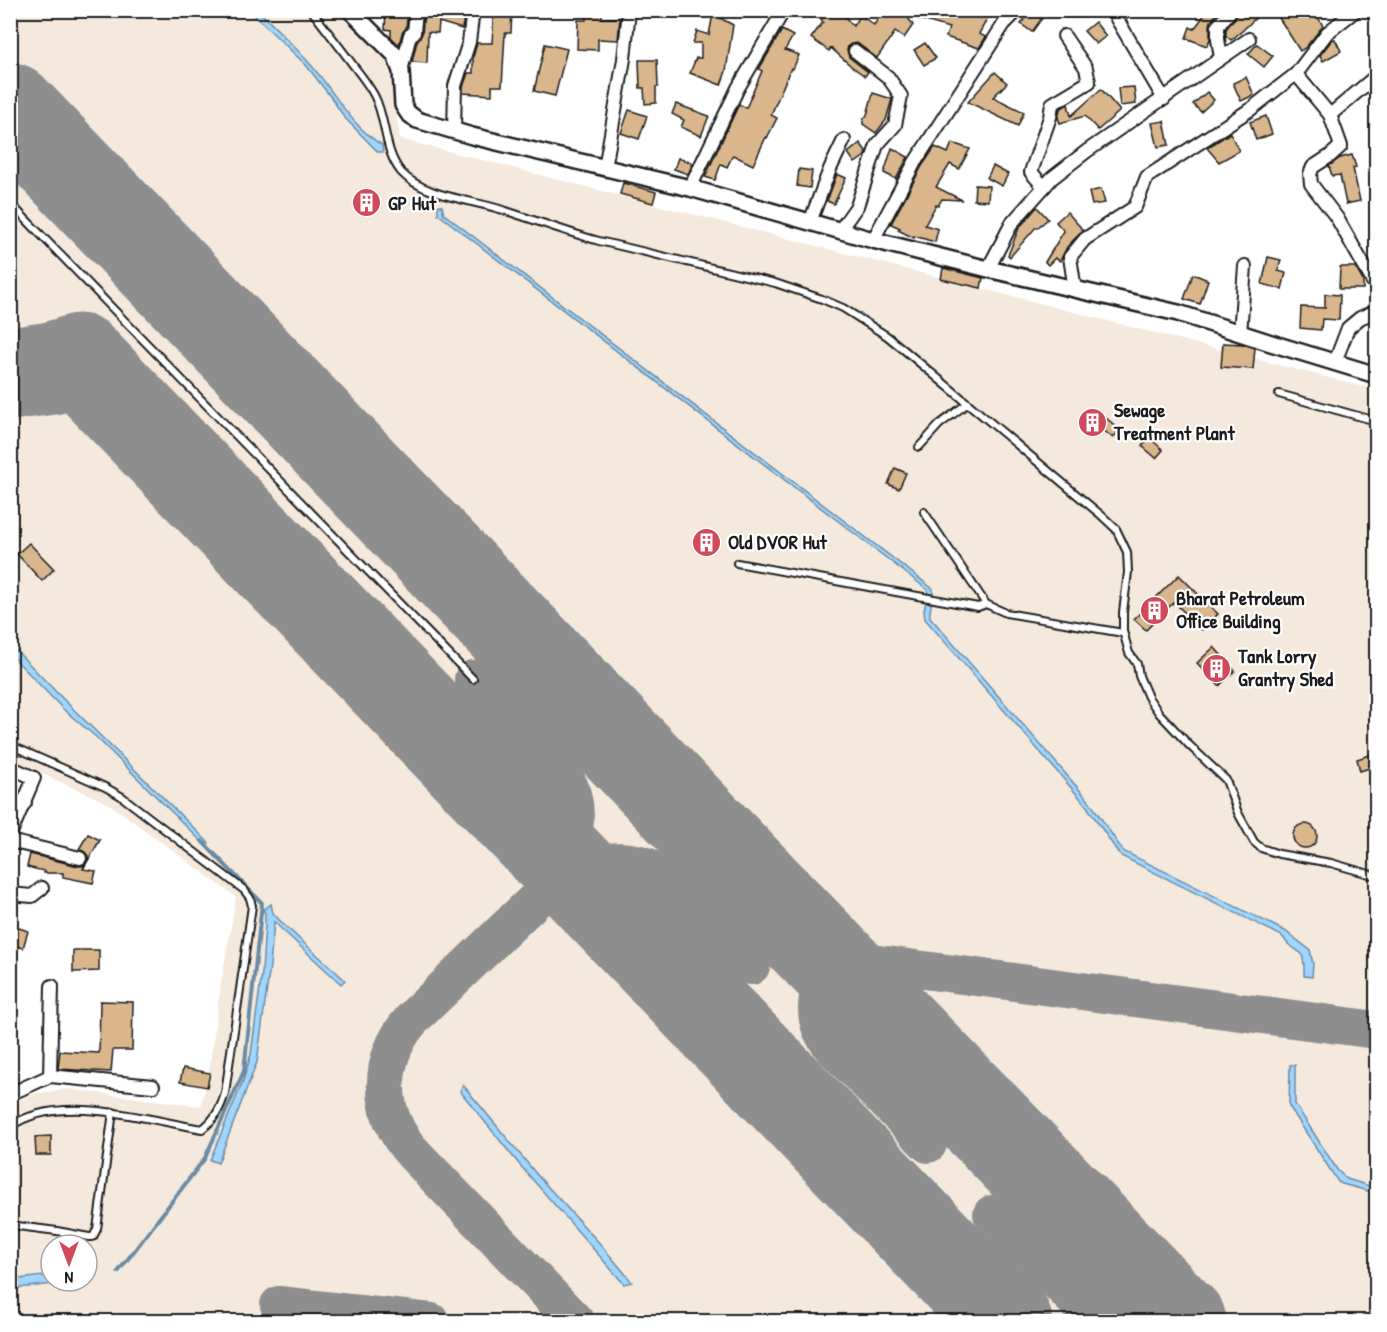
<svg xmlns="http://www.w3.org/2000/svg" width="1387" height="1332" font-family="'Patrick Hand',sans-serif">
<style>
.built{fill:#f4e9dc;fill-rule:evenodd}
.water{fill:#a0d5fe;stroke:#6b8ba4;stroke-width:1.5}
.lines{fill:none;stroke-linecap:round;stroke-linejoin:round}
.stream{stroke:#6b8ba4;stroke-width:4}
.taxiway{stroke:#8e8e8e;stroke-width:38}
.runway{stroke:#8e8e8e;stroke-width:93}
.building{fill:#dab68c;stroke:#1c1c1c;stroke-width:1.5}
.service-casing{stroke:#1c1c1c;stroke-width:10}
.minor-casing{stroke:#1c1c1c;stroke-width:16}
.tertiary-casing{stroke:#1c1c1c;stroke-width:20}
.service{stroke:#fff;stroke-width:6}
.minor{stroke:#fff;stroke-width:12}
.tertiary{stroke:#fff;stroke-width:15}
.labels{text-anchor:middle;stroke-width:4.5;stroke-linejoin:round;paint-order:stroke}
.poi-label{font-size:20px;font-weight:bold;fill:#1c1c1c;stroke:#fff;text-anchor:start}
</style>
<rect width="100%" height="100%" fill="#fff"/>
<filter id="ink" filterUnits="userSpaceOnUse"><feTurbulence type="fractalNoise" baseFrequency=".0167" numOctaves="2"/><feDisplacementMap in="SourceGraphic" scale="12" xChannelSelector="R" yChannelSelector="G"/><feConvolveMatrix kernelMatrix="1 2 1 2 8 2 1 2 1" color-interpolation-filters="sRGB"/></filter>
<g filter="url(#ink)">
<path class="built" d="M 11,11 L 340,11 L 388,60 L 400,139 L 1376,390 L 1376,1321 L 11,1321 L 11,1103 L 34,1094 L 66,1089 L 201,1106 L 208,1078 L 221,984 L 236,897 L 108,803 L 11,760 ZM 51,1245 L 87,1245 L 87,1281 L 51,1281 Z"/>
<g class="water">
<path d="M 250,11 L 259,11 C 276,28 294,46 311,65 C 334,91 351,127 382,145 L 383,152 L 378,152 L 345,118 L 330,96 L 306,65 Z"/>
<path d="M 438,205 L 442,206 L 444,214 L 933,589 C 934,598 929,608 930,617 L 1090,802 L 1123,851 L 1285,931 L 1310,950 L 1313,964 L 1312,977 L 1304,976 L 1304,964 L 1302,954 L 1288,944 L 1282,936 L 1121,856 L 1119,854 L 1086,805 L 925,619 L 924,611 L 928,590 L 442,217 L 438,214 Z"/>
<polygon points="11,645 58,694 209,843 204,844 96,737 63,709 11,655"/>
<polygon points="271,904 273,913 283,924 345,980 341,984 274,922 270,966 257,1062 218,1163 210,1160 243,1081 251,1054 262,972 265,924 265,913 263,910"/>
<polygon points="1290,1065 1295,1065 1295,1104 1338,1171 1347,1179 1376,1188 1376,1193 1342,1184 1338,1182 1289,1106"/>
<polygon points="463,1085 538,1176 602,1246 632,1282 624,1284 519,1164 460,1091"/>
<polygon points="87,1270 93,1270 91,1282 79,1281 11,1289 11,1280 51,1275 51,1281 87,1281"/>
</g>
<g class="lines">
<polyline class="stream" points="118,1272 205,1158 244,1071 262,903 202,841"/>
<g class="taxiway">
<path d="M 473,679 L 557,766 C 588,802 575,856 547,888"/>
<polyline points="724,934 739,943 747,946 841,959"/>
<path d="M 928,1144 L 834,1049 C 829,1043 824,1036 821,1029 C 811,1005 821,975 841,959 L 1376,1030"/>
<polyline points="992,1214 1076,1301 1093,1322"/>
<polyline points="279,1305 431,1322"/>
<path d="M 576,1322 L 413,1153 C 376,1113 377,1056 415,1016 L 551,885 C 581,862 628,851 661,874 L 751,966"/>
</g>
<g class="runway">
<polyline points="10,109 766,895 1180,1322"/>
<polyline points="10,374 52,368 79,360 1006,1322"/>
</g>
</g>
<g class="building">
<polygon points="386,10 408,10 406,28 402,33 399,45 391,37 391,30 385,29"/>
<polygon points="448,10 465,10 462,29 439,22 438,33 428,32 427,63 412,62 417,41 422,34 424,12 447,14"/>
<polygon points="494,10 512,10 511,33 505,33 502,86 492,86 492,95 463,93 463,87 468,73 473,73 473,57 477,43 492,43"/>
<polygon points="586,10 602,10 602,18 620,18 618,40 598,39 598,50 577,49 578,20 586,20"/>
<polygon points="832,10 839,10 853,26 860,15 874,25 884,10 992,10 979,34 986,37 979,48 946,37 949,28 906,15 913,25 904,38 895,32 877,58 857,43 851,44 848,46 847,50 849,57 868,72 865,76 851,66 831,48 829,51 811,38 823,22 821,20"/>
<polygon points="1031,10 1048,10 1032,32 1021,24"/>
<polygon points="1204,10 1220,10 1211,21 1210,26 1210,39 1207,46 1186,38 1190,27 1194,29 1206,13"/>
<polygon points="1239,10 1264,10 1242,31 1231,40 1226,36 1226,29 1237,15"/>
<polygon points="1285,10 1314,10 1323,26 1306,47 1300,51 1279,18"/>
<polygon points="713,14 733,25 726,71 721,85 690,73 696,58 701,58 701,43 693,43 697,31 709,35"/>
<polygon points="1095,22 1106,36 1096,44 1084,31"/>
<polygon points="782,30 793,36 785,50 799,55 793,69 791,68 771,115 777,118 767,138 766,137 753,165 733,155 727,167 721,164 715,180 705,177 739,104 746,108 762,71 759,69"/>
<polygon points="1335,39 1341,51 1323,61 1320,55 1332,40"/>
<polygon points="925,43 936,58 924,65 914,50"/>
<polygon points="545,44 567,49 555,96 534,91"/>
<polygon points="1257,44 1273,56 1264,67 1248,54"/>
<polygon points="639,60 657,60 658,87 656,87 656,103 645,104 644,88 640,88"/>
<polygon points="995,72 1007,83 993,97 1024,112 1018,126 968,102"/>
<polygon points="1246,77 1254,95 1241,101 1233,83"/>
<polygon points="1134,87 1136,104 1120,106 1118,88"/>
<polygon points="1101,89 1120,111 1098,130 1085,116 1060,123 1058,118 1060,109 1068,104 1071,116"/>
<polygon points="1207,92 1214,100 1201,112 1193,104"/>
<polygon points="873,93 892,99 886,120 876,133 863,124 863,120 867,115"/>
<polygon points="676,104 709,116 701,136 681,127 684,120 672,114"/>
<polygon points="629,110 647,116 639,139 621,133"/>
<polygon points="1266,116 1272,134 1256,140 1250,122"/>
<polygon points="1164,121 1169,145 1158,147 1152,123"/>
<polygon points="1230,133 1239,151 1219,162 1207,148"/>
<polygon points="860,143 866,151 865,156 855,163 848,153"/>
<polygon points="952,143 970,149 959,169 950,164 936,187 962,200 942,199 938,206 936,205 925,225 938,229 935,242 914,236 914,238 898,230 900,228 891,224 922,166 935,147 948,153"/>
<polygon points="892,148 908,157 896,179 884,173"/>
<polygon points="1352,155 1356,167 1353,168 1360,201 1346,204 1340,175 1332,176 1329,166 1340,158"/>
<polygon points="678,158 693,163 688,174 674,169"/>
<polygon points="993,166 1008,174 1002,186 987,178"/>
<polygon points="799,169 812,171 810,188 797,186"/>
<polygon points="837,174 846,178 834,204 827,201"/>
<polygon points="623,183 656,192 653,203 620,194"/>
<polygon points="975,185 989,186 988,201 974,200"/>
<polygon points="1101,189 1105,203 1092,205 1089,192"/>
<polygon points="1037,207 1048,219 1037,228 1036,227 1010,257 1008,255 1019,228"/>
<polygon points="1067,212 1083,230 1067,247 1060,261 1055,258 1048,265 1045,262 1064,231 1056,222"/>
<polygon points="1268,257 1281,260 1278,271 1286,273 1282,289 1262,284"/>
<polygon points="1340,267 1355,267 1363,281 1363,289 1339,289"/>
<polygon points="943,268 983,278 981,288 941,279"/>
<polygon points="1193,274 1208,280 1200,304 1184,299"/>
<polygon points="1325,294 1340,295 1339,320 1322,319 1321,330 1300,328 1301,307 1325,308"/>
<polygon points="1223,343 1243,344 1255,348 1253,369 1221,367"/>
<polygon points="1097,410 1120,430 1113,438 1090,419"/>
<polygon points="1150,438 1163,450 1156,458 1142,446"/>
<polygon points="895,468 906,473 899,489 888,484"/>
<polygon points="29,543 54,569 42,581 17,554"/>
<polygon points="1179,575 1218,614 1202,630 1174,602 1146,630 1134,619"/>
<polygon points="1214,647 1235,671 1219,686 1197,663"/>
<polygon points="1373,754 1376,766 1360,771 1357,759"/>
<circle cx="1305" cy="836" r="12"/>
<polygon points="88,834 100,840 83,869 96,871 93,883 63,877 63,873 44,873 44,871 27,867 30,854 78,866 83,866 88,860 88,856 85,852 79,849"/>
<polygon points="10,925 28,931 23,948 10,944"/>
<polygon points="73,950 99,950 99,971 73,972"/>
<polygon points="100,1001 133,1002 132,1050 113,1050 111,1072 58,1069 60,1051 99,1053"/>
<polygon points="183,1068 210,1073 207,1087 180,1082"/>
<polygon points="51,1136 51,1155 36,1155 35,1137"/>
</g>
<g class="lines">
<defs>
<g id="service">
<path d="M 311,10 C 325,28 339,46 353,65 C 360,74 368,84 374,95 C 387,119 383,150 401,172 C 422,196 473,200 503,210 C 535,220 566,232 599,241 L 775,283 L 822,299 L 843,308 L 887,336 L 903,349 L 1101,515 L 1116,529 L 1127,552 L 1128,572 L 1123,612 L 1123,631 L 1129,653 L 1137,664 L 1139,676 L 1148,697 L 1159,713 L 1189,745 L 1226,780 L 1238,813 L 1254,842 L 1261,848 L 1279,854 L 1331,863 L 1376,876"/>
<polyline points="10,203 473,679"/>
<polyline points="1279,394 1376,421"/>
<polyline points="919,447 940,424 968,403"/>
<polyline points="924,512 986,604 1006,613 1123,633"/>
<polyline points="737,563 978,607 986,604"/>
<path d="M 10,745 L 105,787 L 121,796 L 244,890 L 250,898 L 252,906 L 225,1093 C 221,1108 215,1120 202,1129 C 148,1120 58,1092 10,1127"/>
<polyline points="10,1225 57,1231 89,1237 93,1237 97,1229 113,1112"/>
</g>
<g id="minor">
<polyline points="1120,10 1117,19 1164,99"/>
<polyline points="1221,58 1218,39 1218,26 1231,10"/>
<polyline points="401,71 410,35 414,33 416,10"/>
<polyline points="1296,74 1330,115 1341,146 1330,156 1313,167 1310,174 1311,184 1337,218 1376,287"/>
<polyline points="1330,115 1376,76"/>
<polyline points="454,131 455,86 469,42 473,10"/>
<polyline points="605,168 624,59 629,10"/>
<polyline points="1044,187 1031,172 1050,117 1052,104 1089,82 1086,68 1064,36"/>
<polyline points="690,188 738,88 784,10"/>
<polyline points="810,222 830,169 844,140"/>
<polyline points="840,230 857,206 877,145 895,125 901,96 888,77 855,51"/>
<polyline points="873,240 915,162 1004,24 1018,10"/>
<polyline points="988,269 1012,223 1052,178 1087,151 1249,39"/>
<polyline points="1075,290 1070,257 1085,239 1135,207 1147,177 1251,109 1296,74 1327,33 1356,10"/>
<polyline points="1240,334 1245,266"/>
<polyline points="1335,362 1348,328 1360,318 1376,311"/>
<polyline points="10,767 34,778 10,835"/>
<polyline points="10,801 25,803"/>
<polyline points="10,841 80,858"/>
<polyline points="10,894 32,896 42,888"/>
<polyline points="50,1076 52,986"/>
<polyline points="10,1094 50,1076 153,1086"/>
</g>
<polyline id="tertiary" points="350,10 395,55 401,71 403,105 408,113 417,120 472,136 690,188 873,240 988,269 1178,313 1271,343 1376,375"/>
</defs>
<use href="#service" class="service-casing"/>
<use href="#minor" class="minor-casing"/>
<use href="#tertiary" class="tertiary-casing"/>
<use href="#service" class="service"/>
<use href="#minor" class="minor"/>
<use href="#tertiary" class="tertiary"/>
</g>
</g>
<defs>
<symbol id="building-disc" viewBox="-11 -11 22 22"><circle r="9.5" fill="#d1495b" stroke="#fff"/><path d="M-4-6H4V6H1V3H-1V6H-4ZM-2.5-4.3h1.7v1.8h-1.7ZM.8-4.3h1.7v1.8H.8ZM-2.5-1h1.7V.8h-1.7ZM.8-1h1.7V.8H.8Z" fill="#fff"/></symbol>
</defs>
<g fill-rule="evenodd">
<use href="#building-disc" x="350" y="186" width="33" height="33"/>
<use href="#building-disc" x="1076" y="406" width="33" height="33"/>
<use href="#building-disc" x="690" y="526" width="33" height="33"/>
<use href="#building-disc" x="1138" y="594" width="33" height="33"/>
<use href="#building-disc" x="1200" y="652" width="33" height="33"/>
</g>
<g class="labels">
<g class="poi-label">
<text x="388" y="210">GP Hut</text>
<text x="1114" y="417">Sewage<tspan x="1114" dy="23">Treatment Plant</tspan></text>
<text x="728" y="549">Old DVOR Hut</text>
<text x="1176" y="605">Bharat Petroleum<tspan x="1176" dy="23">Office Building</tspan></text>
<text x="1238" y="663">Tank Lorry<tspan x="1238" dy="23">Grantry Shed</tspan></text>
</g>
</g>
<rect width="1387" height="1332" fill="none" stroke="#fff" stroke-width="36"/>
<rect x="18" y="18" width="1351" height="1296" fill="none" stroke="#1c1c1c" stroke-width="2" filter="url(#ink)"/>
<g transform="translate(69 1263) rotate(180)"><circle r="28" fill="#ffffff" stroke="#a4a4a4" stroke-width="1.5"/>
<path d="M0-4.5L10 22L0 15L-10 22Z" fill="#d1495b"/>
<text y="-9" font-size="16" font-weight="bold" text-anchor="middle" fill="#1c1c1c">N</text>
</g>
</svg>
